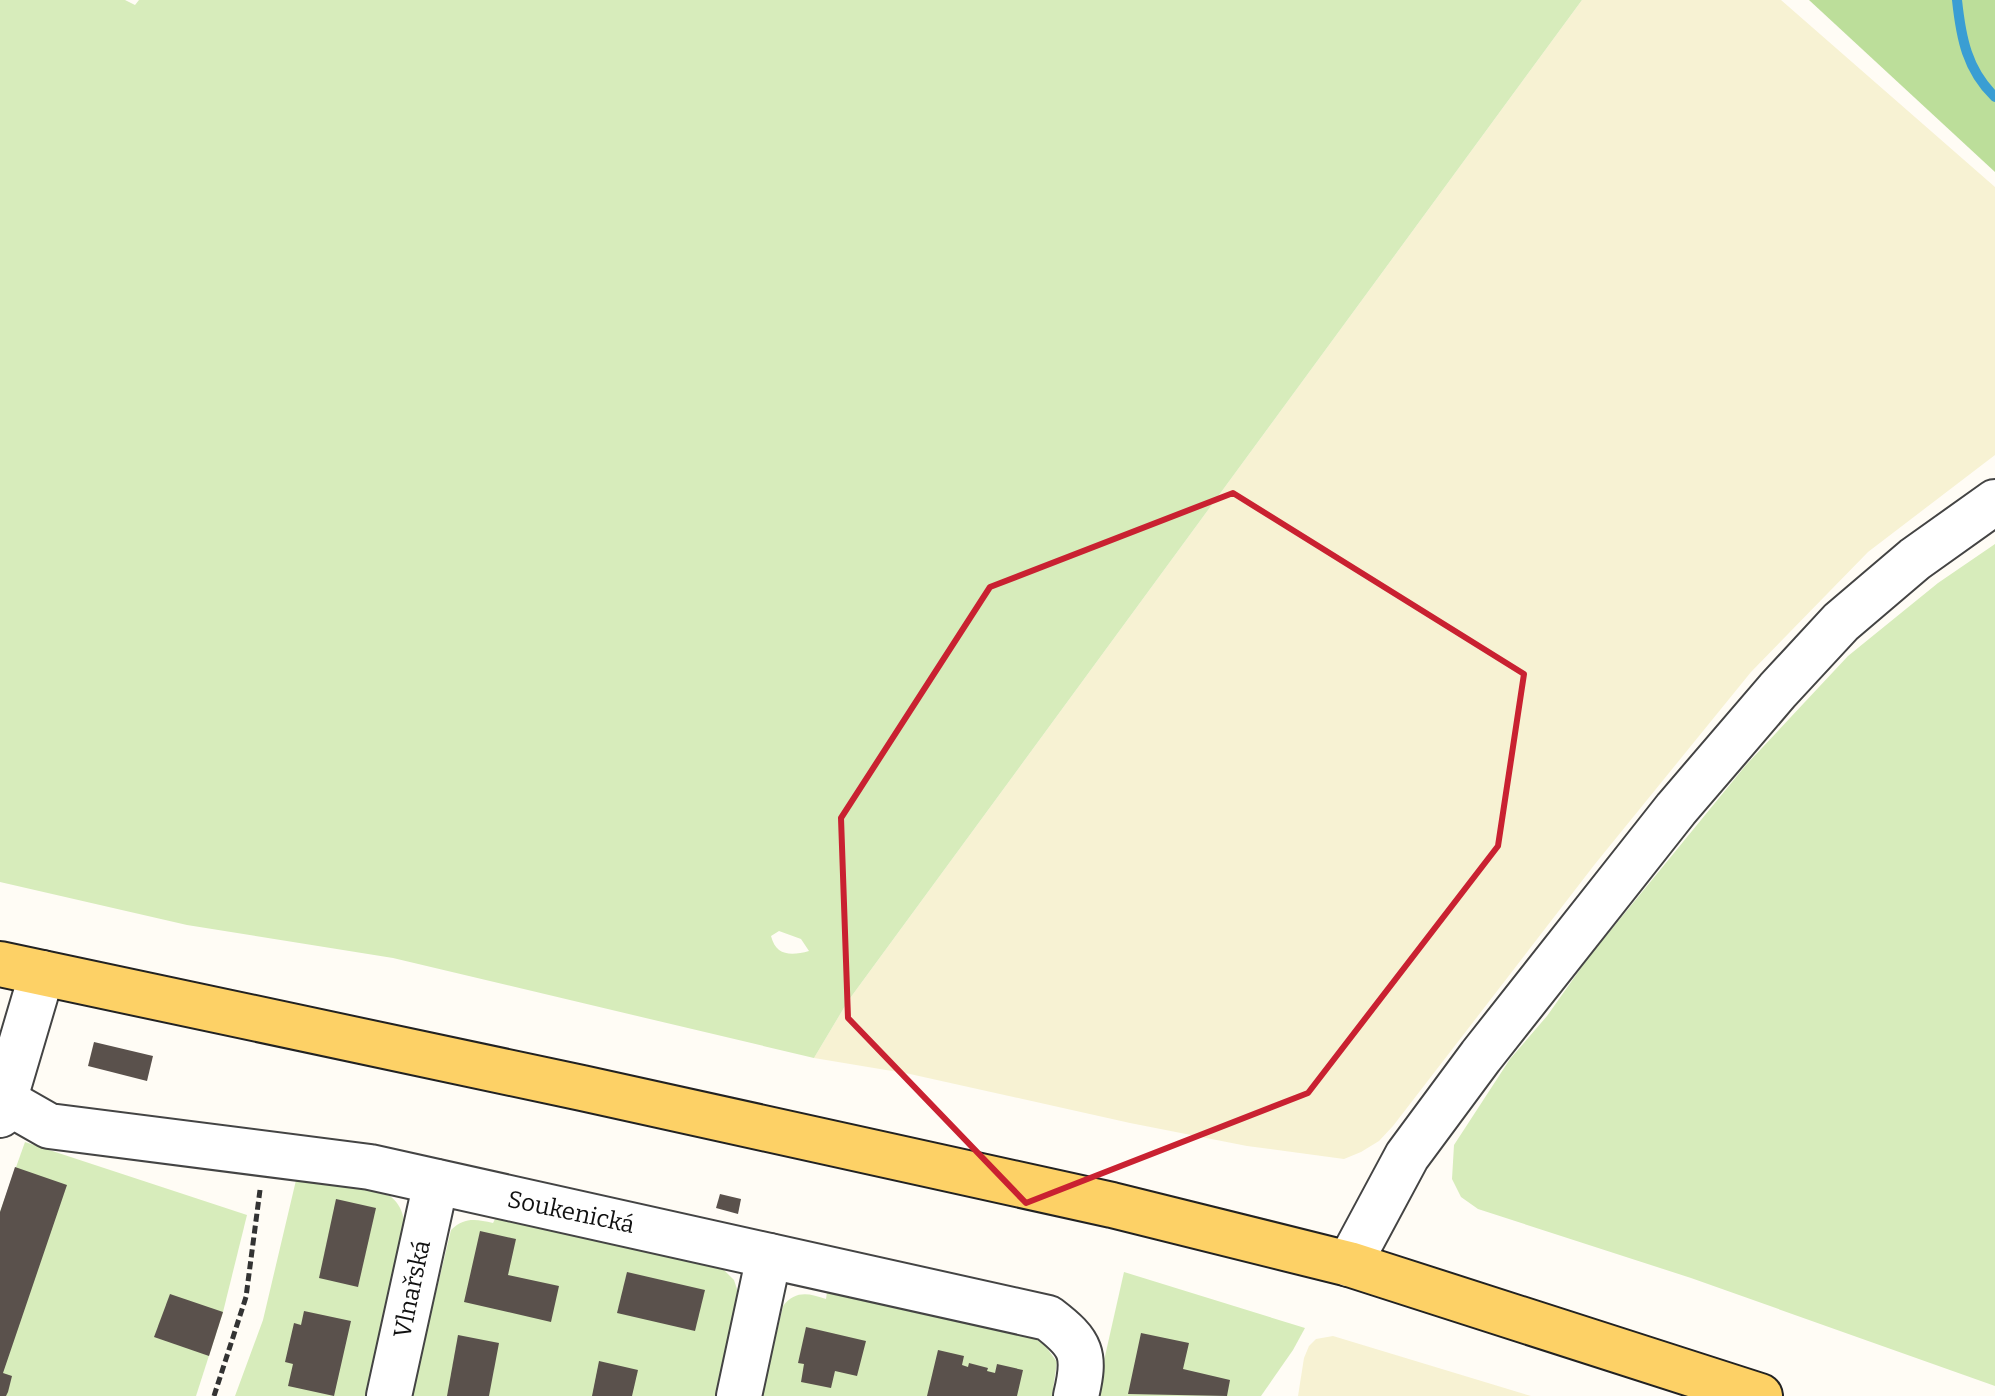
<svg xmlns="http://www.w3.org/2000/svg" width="1995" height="1396" font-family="Bitter,serif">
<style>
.farmland{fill:#f7f2d3}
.green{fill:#d7ecbb;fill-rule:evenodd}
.forest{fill:#bcde9a}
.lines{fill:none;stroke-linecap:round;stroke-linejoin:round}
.stream{stroke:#3a9ed3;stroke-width:10}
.building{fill:#5a514c}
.minor-casing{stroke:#444;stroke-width:48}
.major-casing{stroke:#222;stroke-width:48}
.path{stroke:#333;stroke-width:5;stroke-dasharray:8 4;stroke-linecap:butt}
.minor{stroke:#fff;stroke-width:44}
.major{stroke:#fdd166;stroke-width:44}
.marked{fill:none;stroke:#c92131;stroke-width:6;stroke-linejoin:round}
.labels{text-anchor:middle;stroke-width:8;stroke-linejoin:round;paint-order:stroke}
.street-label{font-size:24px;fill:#111;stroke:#fff}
</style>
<rect width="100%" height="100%" fill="#fffcf5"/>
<g class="farmland">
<polygon points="1582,0 1781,0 1995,187 1995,455 1868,552 1751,672 1595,864 1393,1126 1379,1141 1361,1152 1344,1159 1247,1146 1130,1123 910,1074 814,1058 848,1001"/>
<polygon points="1333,1336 1531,1396 1298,1396 1304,1358 1309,1346 1316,1339"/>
</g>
<g class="green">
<path d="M 0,0 L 125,0 L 135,5 L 139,0 L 1582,0 L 848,1001 L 814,1058 L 393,958 L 187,925 L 0,882 ZM 779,931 L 801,939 L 809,951 C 791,956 776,956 771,936 Z"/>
<polygon points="1995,544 1995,1386 1691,1278 1478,1209 1461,1197 1452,1179 1454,1145 1510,1059 1547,1016 1588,958 1746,765 1848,656 1938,583"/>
<polygon points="25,1142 247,1215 223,1312 196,1396 0,1396 0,1212"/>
<path d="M 297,1176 L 330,1180 L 390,1196 C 403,1206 405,1220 405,1236 L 367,1396 L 235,1396 L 263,1320 Z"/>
<path d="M 496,1217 L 724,1270 L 734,1280 L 739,1295 L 717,1396 L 411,1396 L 451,1230 C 464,1217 476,1219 493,1223 Z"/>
<polygon points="1124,1272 1305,1328 1293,1350 1261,1396 1096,1396"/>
<path d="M 827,1292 L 1032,1337 L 1044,1344 L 1057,1362 L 1052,1396 L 762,1396 L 783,1306 C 795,1290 809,1293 826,1299 Z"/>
</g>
<polygon class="forest" points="1809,0 1995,0 1995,172"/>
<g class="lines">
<path class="stream" d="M 1957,0 C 1961,38 1967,70 1995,97"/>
</g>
<g class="building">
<polygon points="94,1042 153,1056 147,1081 88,1066"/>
<polygon points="15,1167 67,1185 3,1373 12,1376 8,1392 6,1396 0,1396 0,1212"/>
<polygon points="720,1194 741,1199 738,1214 716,1208"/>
<polygon points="336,1199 376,1208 358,1287 319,1278"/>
<polygon points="480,1231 516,1239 508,1275 559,1286 551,1322 464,1302"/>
<polygon points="627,1272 705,1290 695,1331 617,1313"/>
<polygon points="170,1294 223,1312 209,1356 154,1337"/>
<polygon points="304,1311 351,1321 334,1396 288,1386 293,1364 285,1362 294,1323 301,1325"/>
<polygon points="806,1327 866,1341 857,1376 835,1371 831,1388 801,1382 804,1364 798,1363"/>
<polygon points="1141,1333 1189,1343 1183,1369 1230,1380 1227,1396 1128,1394"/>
<polygon points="458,1335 499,1343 489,1396 447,1396"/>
<polygon points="938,1350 964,1356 962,1365 968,1367 969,1363 988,1368 987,1371 995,1373 997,1364 1023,1370 1017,1396 927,1396"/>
<polygon points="599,1361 638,1370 632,1396 592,1396"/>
</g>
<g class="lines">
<defs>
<g id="minor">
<path d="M 0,1098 L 49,1126 L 370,1167 L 1048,1318 C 1082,1344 1086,1354 1076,1396"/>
<polyline points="0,1115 42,973"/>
<polyline points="1349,1264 1407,1156 1481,1056 1676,809 1778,690 1841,622 1915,559 1995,502"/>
<polyline points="389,1396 436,1182"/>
<polyline points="739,1396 769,1256"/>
</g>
<polyline id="major" points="0,964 582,1088 1112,1205 1349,1264 1760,1396"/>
</defs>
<use href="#minor" class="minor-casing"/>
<use href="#major" class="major-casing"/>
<polyline class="path" points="214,1396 246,1297 260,1190"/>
<use href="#minor" class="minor"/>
<use href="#major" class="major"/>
</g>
<path class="marked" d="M 1233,493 L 1524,674 L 1498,846 L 1308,1093 L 1026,1203 L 848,1018 L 841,818 L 990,587 Z"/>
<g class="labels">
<g class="street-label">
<text transform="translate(571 1212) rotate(12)" y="8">Soukenická</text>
<text transform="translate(412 1289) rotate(-78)" y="8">Vlnařská</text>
</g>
</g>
</svg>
